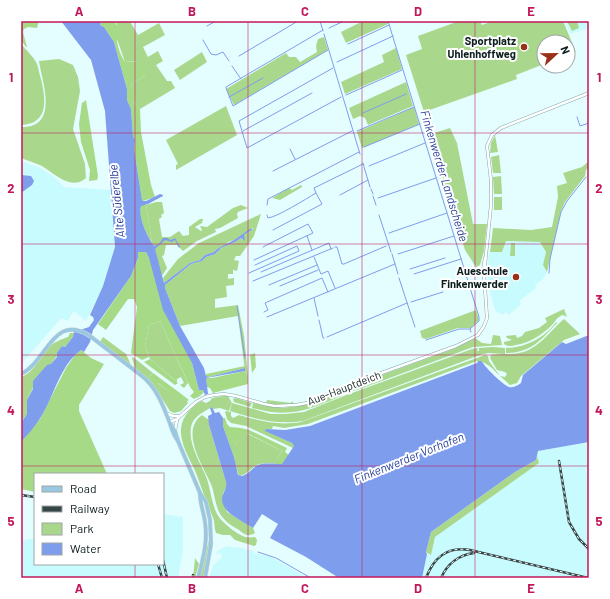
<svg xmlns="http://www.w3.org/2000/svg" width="610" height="599" font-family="Barlow,sans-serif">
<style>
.built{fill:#c7fbfe}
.green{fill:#a9d88d}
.forest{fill:#a7da87}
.water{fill:#7f9ded}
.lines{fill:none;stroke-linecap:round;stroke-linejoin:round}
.stream{stroke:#7f9ded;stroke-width:1}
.minor-casing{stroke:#81a8ab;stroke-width:3.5}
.major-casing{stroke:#d8dbdb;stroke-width:4.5}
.minor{stroke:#fff;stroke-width:2.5}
.major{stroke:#99c8e1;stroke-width:3.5}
.rail-casing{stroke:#354647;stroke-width:2.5}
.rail{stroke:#fff;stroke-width:1;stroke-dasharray:3;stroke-linecap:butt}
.grid{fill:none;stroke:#c2185b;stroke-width:1;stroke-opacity:0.55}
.poi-dot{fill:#993019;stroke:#fff;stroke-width:1.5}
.labels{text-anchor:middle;stroke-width:4;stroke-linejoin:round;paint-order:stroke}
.poi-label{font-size:11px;font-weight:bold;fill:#0e1d1e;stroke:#fff;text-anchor:end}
.street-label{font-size:11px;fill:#0e1d1e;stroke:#fff}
.water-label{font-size:12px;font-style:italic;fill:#263e9a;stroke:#fff}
.neatline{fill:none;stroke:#c2185b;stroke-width:1.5}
.grid-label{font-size:13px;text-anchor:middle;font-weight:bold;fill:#c2185b}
</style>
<rect width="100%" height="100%" fill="#e4fdfe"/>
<g class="built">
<polygon points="565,21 589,21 589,28 570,34"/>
<polygon points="21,161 40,168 53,176 64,187 110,190 115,247 103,286 86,321 74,311 67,321 61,318 21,364 21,193 32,185 31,176 21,175"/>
<polygon points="506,241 541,242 546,252 543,265 547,272 543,279 535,285 536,288 519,301 521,304 509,315 506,312 503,315 500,313 496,312 489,289 487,274 489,253 490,252 502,252"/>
<polygon points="589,442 589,578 422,578 427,554 431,555 435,537 539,463 537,456 538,451"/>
<polygon points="163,514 183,517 183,550 178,578 21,578 21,540 27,540 27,539 35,539 35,564 163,564"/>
<polygon points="227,546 236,548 237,547 253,551 254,553 271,557 308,578 209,578 213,566 222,557 221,553 216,554 217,551"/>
</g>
<g class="green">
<path d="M 113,21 L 134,21 L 131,23 L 138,35 L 159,23 L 165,35 L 143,47 L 148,57 L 158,51 L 163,61 L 156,65 L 167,81 L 171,81 L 175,88 L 140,109 C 130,99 134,96 131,84 L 146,75 L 136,61 L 125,62 L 117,39 L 117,24 Z"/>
<polygon points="363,21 387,21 388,24 346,43 341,32"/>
<polygon points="459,21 480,21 482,25 493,21 563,21 576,52 568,55 568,42 544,42 544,64 516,75 517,79 424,112 406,55 422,49 418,36"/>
<polygon points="567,21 577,21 579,28 572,31"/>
<polygon points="324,37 328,50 234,105 226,89 286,53 289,57 296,57 300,62 317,52 316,46 318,39"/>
<path d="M 21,44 C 26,50 34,57 37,64 C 39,69 39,74 41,79 C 46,100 49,124 21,125 Z"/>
<polygon points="396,48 402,69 345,94 341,82 384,62 382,55"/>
<polygon points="202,52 207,62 180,80 174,70"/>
<path d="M 59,59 L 73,65 L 78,77 L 80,91 L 73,129 L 85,164 L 86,178 C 71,191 55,174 42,166 C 36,163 28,161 21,158 L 21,127 C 60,128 42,82 39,61 Z"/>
<polygon points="406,82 413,106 368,125 365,118 360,116 353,119 349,108"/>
<polygon points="226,106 237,135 176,170 176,165 178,164 166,140"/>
<polygon points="414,107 419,124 362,148 357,132"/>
<polygon points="450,128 457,143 473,224 487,224 484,251 480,265 476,267 465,250 433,146 431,134"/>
<polygon points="495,135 498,152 490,153 491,143"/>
<polygon points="499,155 501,173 493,173 491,157"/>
<polygon points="589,161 589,167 586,170 585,176 565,202 561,211 547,272 543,265 546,252 540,242 506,241 502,252 490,252 493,228 531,230 552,227 558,197 557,186 567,183 563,173 582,167"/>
<polygon points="501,176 502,194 494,194 493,177"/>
<polygon points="301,185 302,187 280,200 272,198 289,188 292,190"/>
<rect x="494" y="197" width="8" height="13"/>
<polygon points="156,202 162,202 164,213 161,215 162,217 159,219 162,237 170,237 179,231 183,236 189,235 189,227 200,219 203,219 202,223 195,227 201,231 202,230 200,226 207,227 233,208 241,205 248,208 238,212 237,214 238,218 220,228 215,229 216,232 197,241 183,251 177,245 166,245 164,255 162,256 167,268 162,276 152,243 146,205"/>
<polygon points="261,214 254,236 240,256 236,256 234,260 239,261 237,271 233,270 233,274 228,274 228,279 234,278 234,285 226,286 227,297 215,299 215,308 238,305 244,336 248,376 245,371 238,316 180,326 165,288 165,285 191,264 202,261 206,257 215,254 221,248 235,242 241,238 243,240 244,235 253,229 253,228 234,240 228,242 226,245 217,249 214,252 205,255 200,260 190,263 164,283 163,278 178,259 199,243"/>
<polygon points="511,243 515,243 515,256 510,256"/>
<path d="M 564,309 L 567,317 L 563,315 C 555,318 557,320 552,325 C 542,335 529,343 516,345 C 512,346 508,347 504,344 L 504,342 L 512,340 L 507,338 L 506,336 L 516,335 L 517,338 L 522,336 L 525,332 L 539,328 L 547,322 L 545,318 Z"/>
<polygon points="476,310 479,320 471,328 458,328 426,339 422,338 420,331"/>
<path d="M 564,319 L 580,334 L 564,340 L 521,376 L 517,383 L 510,385 L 500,376 L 505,377 L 507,374 L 505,372 L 497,370 L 490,358 L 491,355 C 500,353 510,355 519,353 C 538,350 550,331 564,319 Z"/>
<polygon points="160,321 188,383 184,388 180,385 184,383 181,377 177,379 177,382 150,359 145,347 149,325"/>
<path d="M 556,322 L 557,323 C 541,340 531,353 506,353 L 506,348 C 525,348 546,337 556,322 Z"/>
<path d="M 70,333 L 74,333 L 73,337 L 65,347 L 62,346 L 57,356 L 33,388 L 27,400 L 27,414 L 21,423 L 21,377 C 35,373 40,354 51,345 C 55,342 62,339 68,337 Z"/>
<path d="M 493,335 L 500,336 L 502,345 L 473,347 L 360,389 L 342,394 L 341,396 C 306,411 290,418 252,408 L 253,403 L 283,408 L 307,404 L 343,389 L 453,349 L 475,338 L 482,343 L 491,344 Z"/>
<polygon points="103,337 126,354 131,365 100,342"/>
<path d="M 492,347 L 505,348 L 505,354 L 488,353 L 480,355 L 303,421 C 277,425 255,419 230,411 L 232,403 L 271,414 L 285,414 L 304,412 L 344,396 L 472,349 L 478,348 L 477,351 L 479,351 L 479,348 Z"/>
<path d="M 485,355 L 488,356 L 489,361 L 500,376 C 494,370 486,361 477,361 L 308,424 L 284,428 L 273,426 L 272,429 L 266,429 L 266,431 L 292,443 L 294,446 L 293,448 L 246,426 L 231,423 L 227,419 L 225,412 L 226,411 L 231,412 L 231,416 L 233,418 L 239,415 C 260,421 279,426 301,422 Z"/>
<polygon points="133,357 153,373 149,377 180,399 184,396 189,400 187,401 188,403 181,411 174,413 170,411 152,383 135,368 132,358"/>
<path d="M 223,396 L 228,396 L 232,403 L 229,411 L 220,408 L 213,409 L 212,407 C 204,412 193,416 191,427 C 188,445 201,463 207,479 C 211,491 212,507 219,517 C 223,523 239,536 246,537 C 248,538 252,537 255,537 L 257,540 L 256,545 L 254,546 L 235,540 L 230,535 L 223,535 L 216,533 C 214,528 215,522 213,518 C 209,507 203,493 199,481 C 193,460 171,437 186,415 C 190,409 195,404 202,401 L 206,403 L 210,401 L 212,398 Z"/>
<polygon points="236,398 252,403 250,407 234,402 233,399"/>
<polygon points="267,400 291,403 292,401 294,404 277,405 266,403"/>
<path d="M 202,415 L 209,420 L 209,425 L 226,482 L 226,488 L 223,493 L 227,512 L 253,528 L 255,533 C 248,537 245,535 239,530 C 234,527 228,524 224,519 C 214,509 216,494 210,482 C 202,464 180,431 202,415 Z"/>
<path d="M 246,433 L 282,451 L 277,459 L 277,464 C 273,463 260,463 257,465 C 250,469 247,475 239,476 L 235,463 L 234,457 L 236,458 L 235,444 Z"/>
<polygon points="537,456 539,463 435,537 431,555 426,552 431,532 515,472 536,460"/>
<polygon points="209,540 210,541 204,573 203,578 199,578"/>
<polygon points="195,558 199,564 195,578 193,578"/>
</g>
<g class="forest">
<polygon points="21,21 39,21 37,28 28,27 24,29 23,32 27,47 26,47 21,40"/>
<path d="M 101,21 L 113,21 C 121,28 117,30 117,39 C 117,46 121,56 125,62 L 140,61 L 146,75 L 131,84 L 133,92 L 134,102 L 140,109 L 141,132 L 151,185 L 155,197 L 143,201 L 142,200 L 134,149 L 135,140 L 133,136 L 131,109 L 127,100 L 127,89 L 114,42 L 104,27 L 100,25 Z"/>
<polygon points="86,100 98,176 97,180 89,181 90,170 81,142 79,124 82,103"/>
<path d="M 141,205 L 146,205 L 152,243 C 146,233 138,217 141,205 Z"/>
<polygon points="138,252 146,252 149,258 192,363 199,390 203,390 204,392 200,396 194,399 190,396 194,392 190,387 160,321 149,325 145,347 149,357 142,360 131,353 137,307 134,299 128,299 106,330 98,324 131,276 138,258"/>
<polygon points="81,350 91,358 104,364 79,405 79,411 107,474 35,474 35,492 21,489 21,442 40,419 66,368 75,355"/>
<polygon points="255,353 256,367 252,373 250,355"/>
<polygon points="150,359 178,383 175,385 144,362"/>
<polygon points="245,366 245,368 209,377 206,376 206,374"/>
<polygon points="245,371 248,376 248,384 213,393 210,388 207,387 206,378 212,378"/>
<polygon points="153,373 184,396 180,400 158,383 156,384 149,377"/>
<polygon points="223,418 225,418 227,424 230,427 241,428 249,430 287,448 285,452 289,455 285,462 280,465 277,464 277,459 282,451 247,433 235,444 239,454 239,457 236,458 234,457 223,426"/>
</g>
<g class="water">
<path d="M 61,21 L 101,21 L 100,25 L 104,27 L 114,42 L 127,89 L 127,100 L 131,109 L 133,136 L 135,140 L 134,149 L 142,200 L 143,201 L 146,201 L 160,194 L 163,195 L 163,196 L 148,204 L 141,206 C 138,217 147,236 154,246 L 159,244 L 163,238 L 167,238 L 171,240 L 175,238 L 180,247 L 179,248 L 175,240 L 172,242 L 165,240 L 155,249 L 164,283 L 190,263 L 200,260 L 205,255 L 214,252 L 217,249 L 234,240 L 250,229 L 253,229 L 244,235 L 245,241 L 241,238 L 235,242 L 221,248 L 215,254 L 206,257 L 202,261 L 191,264 L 165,285 L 165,288 L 180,326 L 204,368 L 206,376 L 209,377 L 245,368 L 245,371 L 206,378 L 208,394 L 205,395 L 203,390 L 199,390 L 192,363 L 163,310 L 149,258 L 146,252 L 138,252 L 138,258 L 131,276 L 93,330 L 90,342 L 84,352 L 81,350 C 59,366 54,398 39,420 C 34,428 27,435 21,442 L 21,423 L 27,414 L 27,400 L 33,389 L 33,381 L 47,365 L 51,364 L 57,357 L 57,353 L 62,346 L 65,347 L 73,337 L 74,332 L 89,327 L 94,320 L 93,317 L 90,315 L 103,286 L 115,247 L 105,111 L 91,60 Z"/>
<polygon points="21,175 31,176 34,181 32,185 21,193"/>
<path d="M 589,335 L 589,442 L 538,451 L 536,460 L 515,472 L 431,532 L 426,552 L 427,554 L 422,578 L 339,578 L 306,557 L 270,538 L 278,524 L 262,514 L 253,528 C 243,521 221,513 222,498 C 223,492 227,489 226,482 L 209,425 L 208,416 L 212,414 L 210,408 L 212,407 L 215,413 L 219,412 L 223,418 L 223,426 L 234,457 L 238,475 L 242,476 C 248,474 251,470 256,466 C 262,462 275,464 282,464 L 294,446 L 292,443 L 265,431 L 266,429 L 285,430 L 310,426 L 477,363 L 478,361 L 481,361 L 483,363 C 486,368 503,385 509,387 C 513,388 517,386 521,383 L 523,375 L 562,342 L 566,344 Z"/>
</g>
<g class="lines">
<g class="stream">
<polyline points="320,21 323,31"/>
<polyline points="388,21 479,317 479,321 470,329 471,332"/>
<polyline points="207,26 216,21"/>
<polyline points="329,28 344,21"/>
<polyline points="323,30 226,87 226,88 233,106 328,50"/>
<polyline points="324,34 360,154"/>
<polyline points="203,40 211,54 216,55 223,52 229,61"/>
<polyline points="348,44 389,25"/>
<polyline points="239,56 298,21"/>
<polyline points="337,62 393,36"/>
<polyline points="232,66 241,79"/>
<polyline points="333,68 239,121 247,148 341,97"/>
<polyline points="346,95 402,70"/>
<polyline points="229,97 263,78"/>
<polyline points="363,113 406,94"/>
<polyline points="577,117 580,126 589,123"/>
<polyline points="243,131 312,93"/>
<polyline points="357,131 414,107"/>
<polyline points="364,147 420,124"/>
<polyline points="290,149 295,159"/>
<polyline points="363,163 364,166"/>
<polyline points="369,166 425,143"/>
<polyline points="364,167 370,187"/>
<polyline points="273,171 352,131"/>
<polyline points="371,189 373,194"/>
<polyline points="340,195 368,180"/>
<polyline points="373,196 376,205"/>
<polyline points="378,198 436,178"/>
<polyline points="267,205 268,199 359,152"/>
<path d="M 267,215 L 268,218 C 277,217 306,199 316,193 L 314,188 L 363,164"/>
<polyline points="379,215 391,252"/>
<polyline points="273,230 322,204 316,193"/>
<polyline points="389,233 447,213"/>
<polyline points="307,236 312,250"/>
<polyline points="335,247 337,247 342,264 344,264 386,246"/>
<polyline points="392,254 398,274"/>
<polyline points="398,254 454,236"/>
<polyline points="314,257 321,274 328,271 335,288"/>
<polyline points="254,260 313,233 308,224 263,247"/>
<polyline points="410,269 445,258"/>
<polyline points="261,272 329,243 331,249"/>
<polyline points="249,273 299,251 297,246 255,265"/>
<polyline points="549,273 550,259 561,212 567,201 586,177"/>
<polyline points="414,274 461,259"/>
<polyline points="399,278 415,327"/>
<polyline points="253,281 333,248"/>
<polyline points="269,285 317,265"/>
<polyline points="280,286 318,270"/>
<polyline points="314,298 318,316"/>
<polyline points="411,302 443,292"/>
<polyline points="237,306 245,358"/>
<polyline points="264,312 268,310 265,303 322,278 328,292"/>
<polyline points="267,317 395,264"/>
<polyline points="319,320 323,338 324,338"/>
<polyline points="327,337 407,303"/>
<polyline points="426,340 459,329 470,329"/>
<polyline points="258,552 276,558 311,578"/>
</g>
<defs>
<g id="minor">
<polyline points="484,274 483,271 485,258"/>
<polyline points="166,413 173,416 178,416"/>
<polyline points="170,422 177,419 196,402 205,397 214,395 224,394 236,396 264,404 275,406 296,405 307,403 351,384 456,346 478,335 484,326 487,318 484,274 491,205 491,180 487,146 492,135 501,128 589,93"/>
<polyline points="175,430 177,420"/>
</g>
<g id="major">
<path d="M 21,374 C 47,362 53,312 90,336 L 142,376 C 156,387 163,405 169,421 C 172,429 173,435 178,441 L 200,493 L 206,502 L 210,520 L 211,544 L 205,578"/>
<polyline points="170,423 175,431 178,441"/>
<path d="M 198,578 C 203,559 208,542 205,522 C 204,513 200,504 200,494"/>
</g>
</defs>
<use href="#minor" class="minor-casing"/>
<use href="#major" class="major-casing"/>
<use href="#minor" class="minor"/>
<use href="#major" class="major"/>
<defs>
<g id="rail">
<polyline points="559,461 569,522 579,539 589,549"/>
<polyline points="21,495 35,497"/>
<polyline points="163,560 167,578"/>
<polyline points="158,564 162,578"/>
<polyline points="193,578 193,575"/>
<path d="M 426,578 C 434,557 447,546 470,550 L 588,578"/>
<path d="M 441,578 C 447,564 459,555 474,553"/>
</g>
</defs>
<use href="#rail" class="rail-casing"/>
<use href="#rail" class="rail"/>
</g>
<path class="grid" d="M 135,21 L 135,474M 248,21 L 248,578M 362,21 L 362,578M 475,21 L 475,578M 21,133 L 589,133M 21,244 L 589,244M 21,355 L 589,355M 21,466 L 589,466M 135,564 L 135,578"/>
<g class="poi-dot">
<circle cx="524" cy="47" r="4"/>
<circle cx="516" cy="277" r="4"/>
</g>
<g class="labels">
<g class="poi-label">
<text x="516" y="45">Sportplatz<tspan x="516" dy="13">Uhlenhoffweg</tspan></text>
<text x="508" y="275">Aueschule<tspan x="508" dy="13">Finkenwerder</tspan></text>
</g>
<g class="street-label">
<text transform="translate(344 388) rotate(-21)" y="4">Aue-Hauptdeich</text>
</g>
<g class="water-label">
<text transform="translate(444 176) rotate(73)" y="4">Finkenwerder Landscheide</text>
<text transform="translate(117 201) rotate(-96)" y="4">Alte Süderelbe</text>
<text transform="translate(409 458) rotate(-22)" y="4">Finkenwerder Vorhafen</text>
</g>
</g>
<rect width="610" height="599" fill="none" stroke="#ffffff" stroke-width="44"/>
<rect x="34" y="473" width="130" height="92" fill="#ffffff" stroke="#9fa5a5"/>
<rect x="42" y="486" width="20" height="6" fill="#99c8e1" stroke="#9fa5a5"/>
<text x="70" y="493" font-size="12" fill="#0e1d1e">Road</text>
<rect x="42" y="506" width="20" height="6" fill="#354647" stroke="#9fa5a5"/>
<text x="70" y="513" font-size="12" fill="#0e1d1e">Railway</text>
<rect x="42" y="523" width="20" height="12" fill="#a9d88d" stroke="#9fa5a5"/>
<text x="70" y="533" font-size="12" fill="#0e1d1e">Park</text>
<rect x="42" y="543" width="20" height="12" fill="#7f9ded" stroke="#9fa5a5"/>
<text x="70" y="553" font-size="12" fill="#0e1d1e">Water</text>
<g transform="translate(556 54) rotate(68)"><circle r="19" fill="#ffffff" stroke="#9fa5a5"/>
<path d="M0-3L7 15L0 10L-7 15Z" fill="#993019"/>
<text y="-6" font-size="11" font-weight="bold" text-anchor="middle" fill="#0e1d1e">N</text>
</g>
<rect x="22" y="22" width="566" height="555" class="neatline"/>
<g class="grid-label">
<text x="79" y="16">A</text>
<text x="192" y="16">B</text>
<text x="305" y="16">C</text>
<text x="418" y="16">D</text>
<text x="531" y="16">E</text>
<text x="11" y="82">1</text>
<text x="599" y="82">1</text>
<text x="11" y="193">2</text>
<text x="599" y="193">2</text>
<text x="11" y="304">3</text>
<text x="599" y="304">3</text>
<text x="11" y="415">4</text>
<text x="599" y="415">4</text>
<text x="11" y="526">5</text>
<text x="599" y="526">5</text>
<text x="79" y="593">A</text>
<text x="192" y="593">B</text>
<text x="305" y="593">C</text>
<text x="418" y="593">D</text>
<text x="531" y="593">E</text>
</g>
</svg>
